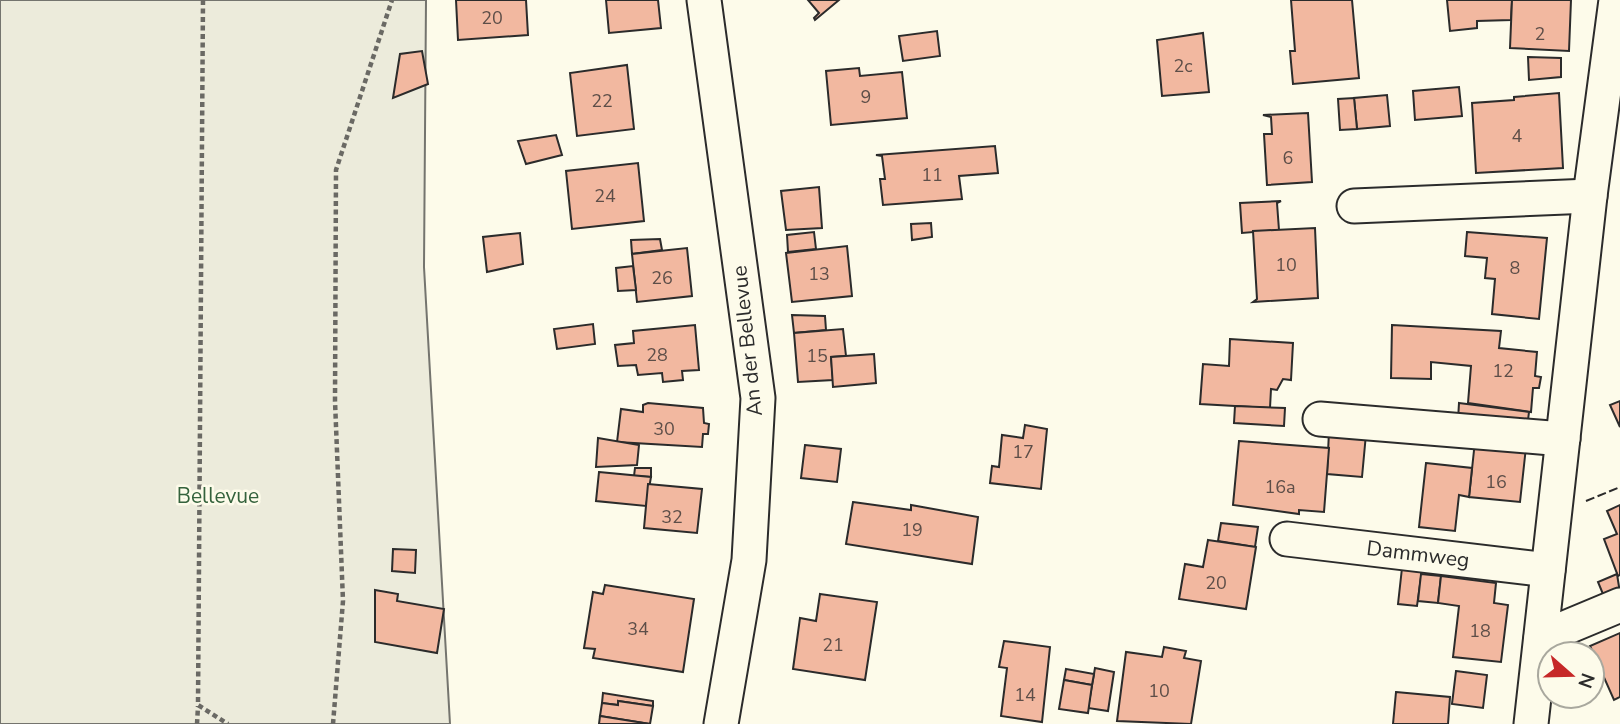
<svg xmlns="http://www.w3.org/2000/svg" width="1620" height="724" font-family="'Nunito Sans',sans-serif">
<style>
.green{fill:#ecebdb;stroke:#74746e;stroke-width:2}
.building{fill:#f2b8a0;stroke:#2b2b2b;stroke-width:2}
.lines{fill:none;stroke-linecap:round;stroke-linejoin:round}
.minor-casing{stroke:#2b2b2b;stroke-width:37}
.path{stroke:#6a6964;stroke-width:4.5;stroke-dasharray:5 3.5;stroke-linecap:butt}
.minor{stroke:#fdfbea;stroke-width:33}
.fence{stroke:#2b2b2b;stroke-width:2;stroke-dasharray:9 3.5;stroke-linecap:butt}
.labels{text-anchor:middle;stroke-width:5;stroke-linejoin:round;paint-order:stroke}
.number-label{font-size:18px;fill:#5d4e48}
.street-label{font-size:21px;fill:#2b2b2b;stroke:#fdfbea}
.park-label{font-size:21px;fill:#34623c;stroke:#fdfbea}
</style>
<rect width="100%" height="100%" fill="#fdfbea"/>
<polygon class="green" points="0,0 426,0 424,267 450,724 0,724"/>
<g class="building">
<polygon points="456,0 526,0 528,35 458,40"/>
<polygon points="606,0 658,0 661,28 609,33"/>
<polygon points="808,0 839,0 815,20 814,18 819,13"/>
<polygon points="1291,0 1352,0 1359,78 1293,84 1290,51 1295,51"/>
<polygon points="1447,0 1512,0 1511,20 1477,21 1477,28 1450,31"/>
<polygon points="1512,0 1571,0 1569,51 1510,48"/>
<polygon points="937,31 940,56 903,61 899,36"/>
<polygon points="1203,33 1209,92 1162,96 1157,40"/>
<polygon points="422,51 428,84 393,98 400,54"/>
<polygon points="1528,57 1561,58 1561,77 1529,80"/>
<polygon points="627,65 634,129 577,136 570,73"/>
<polygon points="859,68 860,76 902,72 907,118 831,125 826,71"/>
<polygon points="1459,87 1462,116 1415,120 1413,91"/>
<polygon points="1559,93 1563,168 1476,173 1472,103 1514,100 1514,97"/>
<polygon points="1387,95 1390,126 1357,129 1354,98"/>
<polygon points="1354,98 1357,129 1340,130 1338,99"/>
<polygon points="1308,113 1312,182 1267,185 1264,134 1272,134 1271,117 1263,115"/>
<polygon points="556,135 562,155 526,164 518,141"/>
<polygon points="995,146 998,173 959,176 962,199 883,205 880,179 885,179 882,156 876,155"/>
<polygon points="638,163 644,221 572,229 566,171"/>
<polygon points="819,187 822,228 786,230 781,191"/>
<polygon points="1281,201 1277,203 1279,230 1242,233 1240,203"/>
<polygon points="931,223 932,237 912,240 911,224"/>
<polygon points="1315,228 1318,298 1253,302 1257,299 1253,231"/>
<polygon points="814,232 816,249 788,252 787,235"/>
<polygon points="1467,232 1547,238 1539,319 1492,314 1495,279 1485,278 1487,258 1465,256"/>
<polygon points="520,233 523,264 487,272 483,237"/>
<polygon points="660,239 662,250 632,254 631,240"/>
<polygon points="847,246 852,296 792,302 786,253"/>
<polygon points="687,248 692,296 637,302 632,254"/>
<polygon points="633,266 636,290 618,291 616,268"/>
<polygon points="792,315 825,316 826,330 794,333"/>
<polygon points="593,324 595,344 557,349 554,329"/>
<polygon points="695,325 699,370 682,371 683,380 663,382 662,373 638,375 636,365 618,366 615,345 634,343 633,331"/>
<polygon points="1392,325 1501,331 1499,348 1537,352 1535,376 1541,377 1539,388 1533,388 1531,412 1468,403 1471,366 1431,362 1431,379 1391,378"/>
<polygon points="843,329 846,356 831,357 833,380 798,382 794,333"/>
<polygon points="1230,339 1293,343 1291,380 1283,379 1277,390 1271,389 1270,408 1200,404 1203,364 1229,366"/>
<polygon points="874,354 876,383 833,387 831,357"/>
<polygon points="1620,401 1620,427 1610,405"/>
<polygon points="648,403 703,408 704,423 709,424 708,434 703,434 702,447 617,442 621,409 643,412 643,405"/>
<polygon points="1459,403 1529,412 1527,428 1458,420"/>
<polygon points="1235,406 1285,408 1284,426 1234,423"/>
<polygon points="1025,425 1047,429 1041,489 990,483 992,466 999,467 1002,435 1023,438"/>
<polygon points="1329,431 1366,434 1362,477 1327,474"/>
<polygon points="598,438 639,445 637,465 596,467"/>
<polygon points="1239,441 1329,448 1324,512 1299,510 1299,514 1233,505"/>
<polygon points="1475,441 1526,447 1520,502 1469,497"/>
<polygon points="805,445 841,449 837,482 801,478"/>
<polygon points="1426,463 1472,468 1469,497 1459,495 1455,531 1419,527"/>
<polygon points="635,468 651,468 651,477 634,476"/>
<polygon points="599,472 651,477 646,506 596,501"/>
<polygon points="648,484 702,489 697,533 644,528"/>
<polygon points="853,502 911,510 911,505 978,517 972,564 846,544"/>
<polygon points="1620,505 1620,575 1618,576 1604,539 1617,534 1607,511"/>
<polygon points="1221,523 1258,527 1255,547 1218,541"/>
<polygon points="1208,540 1256,547 1246,609 1179,599 1185,564 1203,567"/>
<polygon points="393,549 416,550 415,573 392,571"/>
<polygon points="1402,568 1422,570 1417,606 1398,604"/>
<polygon points="1421,574 1441,576 1438,603 1418,601"/>
<polygon points="1617,574 1620,593 1605,599 1598,582"/>
<polygon points="1441,576 1496,583 1494,603 1508,605 1501,662 1453,657 1459,606 1438,603"/>
<polygon points="605,585 694,599 683,672 593,658 595,649 584,648 593,592 603,594"/>
<polygon points="375,590 398,594 397,601 444,609 437,653 375,642"/>
<polygon points="820,594 877,602 865,680 793,669 800,618 816,621"/>
<polygon points="1620,633 1620,697 1614,700 1590,646"/>
<polygon points="1004,641 1050,647 1042,722 1001,716 1007,668 999,667"/>
<polygon points="1164,647 1186,651 1184,658 1201,661 1191,724 1117,721 1126,652 1162,657"/>
<polygon points="1095,668 1114,672 1108,711 1088,708"/>
<polygon points="1066,669 1094,674 1092,685 1064,680"/>
<polygon points="1456,671 1487,675 1483,708 1452,704"/>
<polygon points="1064,680 1092,685 1088,713 1059,709"/>
<polygon points="1396,692 1450,697 1448,724 1393,724"/>
<polygon points="603,693 653,701 653,706 618,701 618,705 602,703"/>
<polygon points="618,701 653,706 650,724 600,716 602,703 618,705"/>
<polygon points="600,716 650,724 599,724"/>
</g>
<g class="lines">
<defs>
<g id="minor">
<polyline points="704,0 758,398 749,560 721,724"/>
<polyline points="1354,206 1590,196"/>
<polyline points="1320,419 1563,439"/>
<polyline points="1287,539 1548,570"/>
<polyline points="1541,638 1620,605"/>
<polyline points="1531,724 1590,196 1616,0"/>
</g>
</defs>
<use href="#minor" class="minor-casing"/>
<g class="path">
<polyline points="203,0 198,705 228,724"/>
<polyline points="197,724 198,706"/>
<polyline points="333,724 343,601 335,401 336,170 392,0"/>
</g>
<use href="#minor" class="minor"/>
<polyline class="fence" points="1586,501 1620,487"/>
</g>
<g class="labels">
<g class="number-label">
<text x="492" y="24">20</text>
<text x="1540" y="40">2</text>
<text x="1183" y="72">2c</text>
<text x="866" y="103">9</text>
<text x="602" y="107">22</text>
<text x="1517" y="142">4</text>
<text x="1288" y="164">6</text>
<text x="932" y="181">11</text>
<text x="605" y="202">24</text>
<text x="1286" y="271">10</text>
<text x="1515" y="274">8</text>
<text x="819" y="280">13</text>
<text x="662" y="284">26</text>
<text x="657" y="361">28</text>
<text x="817" y="362">15</text>
<text x="1503" y="377">12</text>
<text x="664" y="435">30</text>
<text x="1023" y="458">17</text>
<text x="1496" y="488">16</text>
<text x="1280" y="493">16a</text>
<text x="672" y="523">32</text>
<text x="912" y="536">19</text>
<text x="1216" y="589">20</text>
<text x="638" y="635">34</text>
<text x="1480" y="637">18</text>
<text x="833" y="651">21</text>
<text x="1159" y="697">10</text>
<text x="1025" y="701">14</text>
</g>
<g class="street-label">
<text transform="translate(747 341) rotate(-96)" y="7">An der Bellevue</text>
<text transform="translate(1418 554) rotate(7)" y="7">Dammweg</text>
</g>
<g class="park-label">
<text x="218" y="503">Bellevue</text>
</g>
</g>
<g transform="translate(1571 675) rotate(110)"><circle r="33" fill="#fdfbea" stroke="#a9a89e" stroke-width="2"/>
<path d="M0-5L12 26L0 18L-12 26Z" fill="#c62828"/>
<text y="-10" font-size="19" font-weight="bold" text-anchor="middle" fill="#2b2b2b">N</text>
</g>
</svg>
